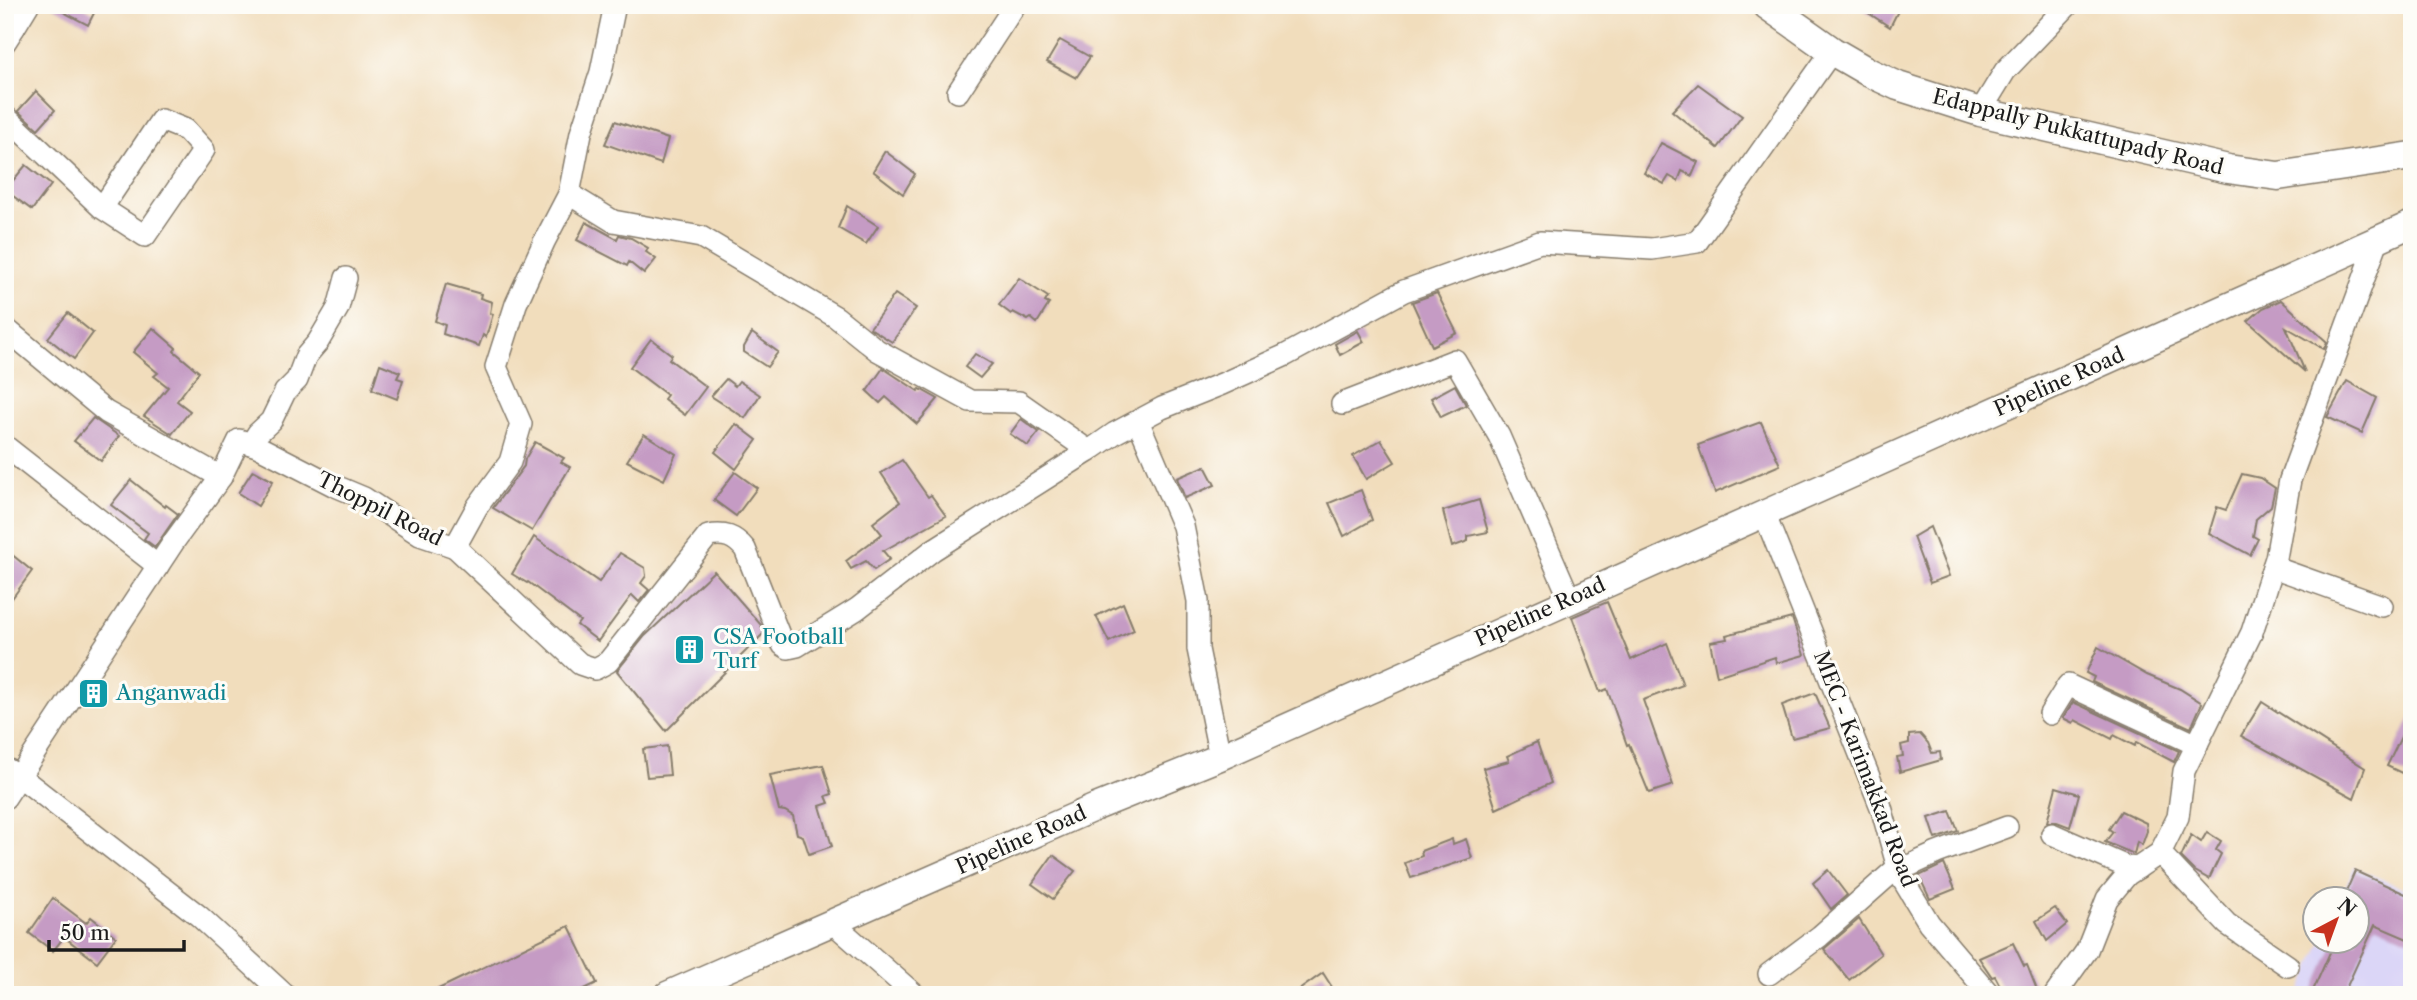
<svg xmlns="http://www.w3.org/2000/svg" width="2417" height="1000" font-family="'Libre Caslon Text',serif">
<style>
.built{fill:#dbd6f7}
.building{fill:#c59bc4}
.lines{fill:none;stroke-linecap:round;stroke-linejoin:round}
.minor-casing{stroke:#867c6c;stroke-width:24}
.tertiary-casing{stroke:#867c6c;stroke-width:29}
.secondary-casing{stroke:#867c6c;stroke-width:31}
.minor{stroke:#fff;stroke-width:21}
.tertiary{stroke:#fff;stroke-width:26}
.secondary{stroke:#fff;stroke-width:28}
.labels{text-anchor:middle;stroke-width:6;stroke-linejoin:round;paint-order:stroke}
.street-label{font-size:21px;fill:#1c1c1c;stroke:#fdfcf7}
.culture-label{font-size:21px;fill:#0d838f;stroke:#fdfcf7;text-anchor:start}
</style>
<rect width="100%" height="100%" fill="#fdfcf7"/>
<filter id="ink" filterUnits="userSpaceOnUse"><feTurbulence type="fractalNoise" baseFrequency=".0143" numOctaves="2"/><feDisplacementMap in="SourceGraphic" scale="14" xChannelSelector="R" yChannelSelector="G"/><feConvolveMatrix kernelMatrix="1 2 1 2 8 2 1 2 1" color-interpolation-filters="sRGB"/></filter>
<filter id="wash" filterUnits="userSpaceOnUse"><feTurbulence type="fractalNoise" baseFrequency=".00686" numOctaves="4" result="noise"/><feDisplacementMap in="SourceGraphic" scale="28" xChannelSelector="R" yChannelSelector="G"/><feGaussianBlur stdDeviation="1.57" result="paint"/><feColorMatrix in="noise" values="0 0 0 0 0 0 0 0 0 0 0 0 0 0 0 0 0 1.4 0 .05"/><feComposite in="paint" operator="in"/></filter>
<g filter="url(#wash)">
<rect width="100%" height="100%" fill="#f1ddbc"/>
<polygon class="built" points="2354,867 2412,892 2412,995 2299,995 2322,941 2358,940 2358,898 2340,898"/>
<g id="blocks">
<g class="building">
<polygon points="50,5 81,5 94,13 88,25"/>
<polygon points="1856,5 1901,5 1890,27"/>
<polygon points="1060,40 1090,57 1076,78 1047,62"/>
<polygon points="1698,84 1742,116 1718,148 1672,111"/>
<polygon points="36,91 55,110 38,129 18,111"/>
<polygon points="615,121 668,139 661,164 605,144"/>
<polygon points="1661,143 1698,162 1692,176 1682,171 1678,181 1669,176 1664,184 1644,173"/>
<polygon points="885,151 915,174 903,194 873,171"/>
<polygon points="26,165 51,185 32,210 5,190"/>
<polygon points="847,206 878,226 866,244 838,228"/>
<polygon points="586,222 617,239 619,235 631,238 648,248 646,252 656,259 644,274 629,262 627,266 577,240"/>
<polygon points="1019,278 1048,297 1045,302 1049,304 1037,323 1031,318 1028,320 1013,312 1011,314 999,305"/>
<polygon points="446,284 481,294 480,298 492,302 490,313 493,314 486,337 483,335 479,346 443,334 445,325 435,321"/>
<polygon points="1437,293 1457,333 1432,346 1412,302"/>
<polygon points="895,294 916,308 892,342 870,328"/>
<polygon points="2281,300 2327,342 2324,349 2286,327 2305,372 2248,321 2263,308"/>
<polygon points="68,313 93,333 74,359 48,338"/>
<polygon points="153,328 176,348 174,351 199,372 177,401 190,411 172,434 144,416 168,387 154,376 158,373 133,352"/>
<polygon points="1358,331 1364,342 1340,355 1335,344"/>
<polygon points="752,333 778,352 767,367 744,352 744,347"/>
<polygon points="651,339 672,355 669,359 706,387 685,415 664,399 667,395 630,367"/>
<polygon points="975,354 992,364 980,378 965,367"/>
<polygon points="380,364 400,372 397,378 403,380 397,399 372,389"/>
<polygon points="883,368 918,391 920,389 938,399 917,424 886,397 880,403 867,391"/>
<polygon points="726,379 735,386 739,381 760,395 745,418 711,396"/>
<polygon points="2347,381 2377,398 2362,433 2327,417"/>
<polygon points="1455,385 1466,405 1441,417 1431,398"/>
<polygon points="93,418 119,436 101,461 74,441"/>
<polygon points="1021,419 1039,432 1028,446 1010,434"/>
<polygon points="1761,422 1780,465 1715,493 1698,445"/>
<polygon points="736,424 757,440 736,469 715,452"/>
<polygon points="644,434 676,454 664,480 627,461"/>
<polygon points="1381,440 1395,462 1366,479 1353,456"/>
<polygon points="535,442 564,458 561,462 570,467 532,531 493,508 524,466 525,459"/>
<polygon points="902,460 928,497 931,495 946,516 883,551 890,559 874,570 866,561 851,569 846,561 882,534 873,523 900,502 881,473"/>
<polygon points="1205,466 1215,485 1185,498 1177,478"/>
<polygon points="253,470 273,481 258,506 238,493"/>
<polygon points="735,472 757,488 736,516 714,500"/>
<polygon points="2242,474 2260,478 2275,488 2271,506 2256,519 2253,536 2258,539 2250,555 2209,533 2217,507 2226,510"/>
<polygon points="131,480 165,507 166,505 178,514 155,547 144,539 148,533 111,505"/>
<polygon points="1361,490 1372,520 1344,536 1329,503"/>
<polygon points="1479,500 1488,532 1468,536 1468,541 1452,547 1443,511"/>
<polygon points="1930,527 1949,576 1930,583 1913,537"/>
<polygon points="534,537 599,582 620,553 645,568 646,576 641,583 649,590 639,602 632,595 598,641 577,625 580,621 528,582 527,583 512,574"/>
<polygon points="5,549 32,571 5,608"/>
<polygon points="714,571 761,625 764,633 666,731 617,671 645,636"/>
<polygon points="1607,602 1631,660 1667,643 1683,685 1643,700 1673,785 1649,793 1629,744 1627,745 1607,689 1600,692 1572,617"/>
<polygon points="1123,603 1134,630 1109,642 1096,616"/>
<polygon points="1792,618 1804,655 1776,663 1775,657 1717,676 1710,642 1727,639 1726,635"/>
<polygon points="2098,647 2147,675 2180,689 2202,703 2191,728 2092,682 2094,677 2086,673"/>
<polygon points="1815,693 1830,728 1792,738 1782,705"/>
<polygon points="2073,702 2179,751 2174,762 2136,742 2135,746 2114,735 2112,739 2075,720 2073,723 2063,718"/>
<polygon points="2262,702 2365,768 2354,798 2241,736"/>
<polygon points="2412,714 2412,778 2387,766"/>
<polygon points="1920,734 1928,743 1932,753 1940,752 1941,760 1900,772 1897,757 1903,756 1901,745 1909,743 1909,735"/>
<polygon points="1537,742 1551,783 1496,809 1483,768 1509,761 1507,756"/>
<polygon points="667,746 670,775 647,777 643,749"/>
<polygon points="823,765 832,794 826,796 829,803 820,806 832,846 809,854 803,836 797,834 793,816 785,811 779,810 770,775"/>
<polygon points="2056,787 2079,794 2070,827 2057,822 2047,822"/>
<polygon points="1950,811 1958,831 1936,839 1929,818"/>
<polygon points="2121,811 2146,823 2147,831 2142,845 2137,842 2134,854 2105,842 2113,832 2109,829"/>
<polygon points="2207,832 2221,841 2216,850 2221,854 2209,879 2195,871 2181,857 2191,835 2201,842"/>
<polygon points="1452,839 1453,844 1466,839 1472,858 1411,878 1405,863 1422,856 1421,851"/>
<polygon points="1053,855 1075,871 1053,899 1032,884"/>
<polygon points="1944,864 1955,889 1930,899 1919,876"/>
<polygon points="1828,870 1847,895 1831,909 1813,883"/>
<polygon points="2355,871 2412,897 2412,941 2375,925 2343,995 2311,995 2335,941 2357,941 2357,899 2343,899"/>
<polygon points="53,898 86,923 91,917 116,937 97,962 64,937 53,951 29,933"/>
<polygon points="2055,908 2067,924 2047,941 2036,921"/>
<polygon points="1859,919 1881,954 1849,980 1824,949"/>
<polygon points="569,926 597,983 572,995 426,995"/>
<polygon points="2013,943 2024,966 2027,965 2037,990 2023,995 2005,995 1995,976 1992,977 1979,958"/>
<polygon points="1323,973 1337,995 1292,995"/>
</g>
</g>
</g>
<g filter="url(#ink)">
<use href="#blocks" fill-opacity="0" stroke="#867c6c" stroke-width="2"/>
<g class="lines">
<defs>
<g id="minor">
<polyline points="5,19 14,28 5,42"/>
<polyline points="14,28 28,5"/>
<polyline points="958,92 1015,5"/>
<polyline points="1980,112 2005,71 2068,5"/>
<polyline points="5,116 102,208 145,236 204,150 186,130 161,120 102,208"/>
<polyline points="569,194 613,221 701,237 836,317 877,350 970,401 1019,402 1089,451 1115,433 1162,408 1222,384 1286,355 1404,291 1540,242 1652,249 1697,242 1832,51"/>
<polyline points="5,328 106,412 221,477"/>
<polyline points="1342,404 1455,360 1499,436 1570,599"/>
<polyline points="1138,421 1183,526 1198,601 1198,649 1220,757"/>
<polyline points="251,444 258,433 271,421 285,392 297,380 306,356 318,342 338,308 346,278"/>
<polyline points="5,446 158,566"/>
<polyline points="1764,513 1881,807 1900,875 1929,923 1990,995"/>
<path d="M 455,547 L 580,664 L 595,669 L 608,662 L 708,536 C 725,533 734,536 745,549 L 783,645 L 788,648 L 797,646 L 857,609 L 933,550 L 1089,451"/>
<polyline points="2273,567 2382,606"/>
<polyline points="2050,714 2068,685 2197,745"/>
<polyline points="5,768 19,776 199,916 285,995"/>
<polyline points="5,798 175,540 221,477 239,440 257,446 333,485 364,498 420,535 455,547 477,507 510,462 521,424 496,367 516,304 544,242 569,194 581,133 601,72 615,5"/>
<polyline points="2052,834 2127,867 2138,868"/>
<polyline points="2160,853 2227,924 2288,966"/>
<polyline points="833,923 915,995"/>
<polyline points="1769,974 1820,936 1898,867 1911,865 1937,853 2007,827"/>
<polyline points="2055,995 2087,950 2107,899 2127,875 2160,853 2178,817 2184,771 2252,632 2276,558 2290,480 2378,240"/>
</g>
<polyline id="tertiary" points="667,995 1096,807 1220,757 2412,224"/>
<polyline id="secondary" points="1767,5 1832,51 1870,73 1898,86 1980,112 2228,169 2278,176 2412,156"/>
</defs>
<use href="#minor" class="minor-casing"/>
<use href="#tertiary" class="tertiary-casing"/>
<use href="#secondary" class="secondary-casing"/>
<use href="#minor" class="minor"/>
<use href="#tertiary" class="tertiary"/>
<use href="#secondary" class="secondary"/>
</g>
</g>
<defs>
<symbol id="building-square" viewBox="-11 -11 22 22"><rect x="-9" y="-9" width="18" height="18" rx="4" fill="#0f9aa8" stroke="#fdfcf7"/><path d="M-4-6H4V6H1V3H-1V6H-4ZM-2.5-4.3h1.7v1.8h-1.7ZM.8-4.3h1.7v1.8H.8ZM-2.5-1h1.7V.8h-1.7ZM.8-1h1.7V.8H.8Z" fill="#fff"/></symbol>
</defs>
<g fill-rule="evenodd">
<use href="#building-square" x="672" y="632" width="35" height="35"/>
<use href="#building-square" x="76" y="676" width="35" height="35"/>
</g>
<g class="labels">
<g class="street-label">
<text transform="translate(2078 132) rotate(14)" y="7">Edappally Pukkattupady Road</text>
<text transform="translate(2059 382) rotate(-24)" y="7">Pipeline Road</text>
<text transform="translate(380 509) rotate(27)" y="7">Thoppil Road</text>
<text transform="translate(1540 612) rotate(-24)" y="7">Pipeline Road</text>
<text transform="translate(1865 769) rotate(69)" y="7">MEC - Karimakkad Road</text>
<text transform="translate(1021 840) rotate(-24)" y="7">Pipeline Road</text>
</g>
<g class="culture-label">
<text x="713" y="644">CSA Football<tspan x="713" dy="24">Turf</tspan></text>
<text x="116" y="700">Anganwadi</text>
</g>
</g>
<rect width="2417" height="1000" fill="none" stroke="#fdfcf7" stroke-width="28"/>
<g transform="translate(2336 920) rotate(41)"><circle r="33" fill="#fdfcf7" stroke="#a3a29f" stroke-width="2"/>
<path d="M0-5L12 26L0 18L-12 26Z" fill="#c8321e"/>
<text y="-10" font-size="19" font-weight="bold" text-anchor="middle" fill="#1c1c1c">N</text>
</g>
<path d="M49 940v10h135v-10" fill="none" stroke="#1c1c1c" stroke-width="3.5"/>
<text x="60" y="940" font-size="21" fill="#1c1c1c" stroke="#fdfcf7" stroke-width="5" paint-order="stroke">50 m</text>
</svg>
